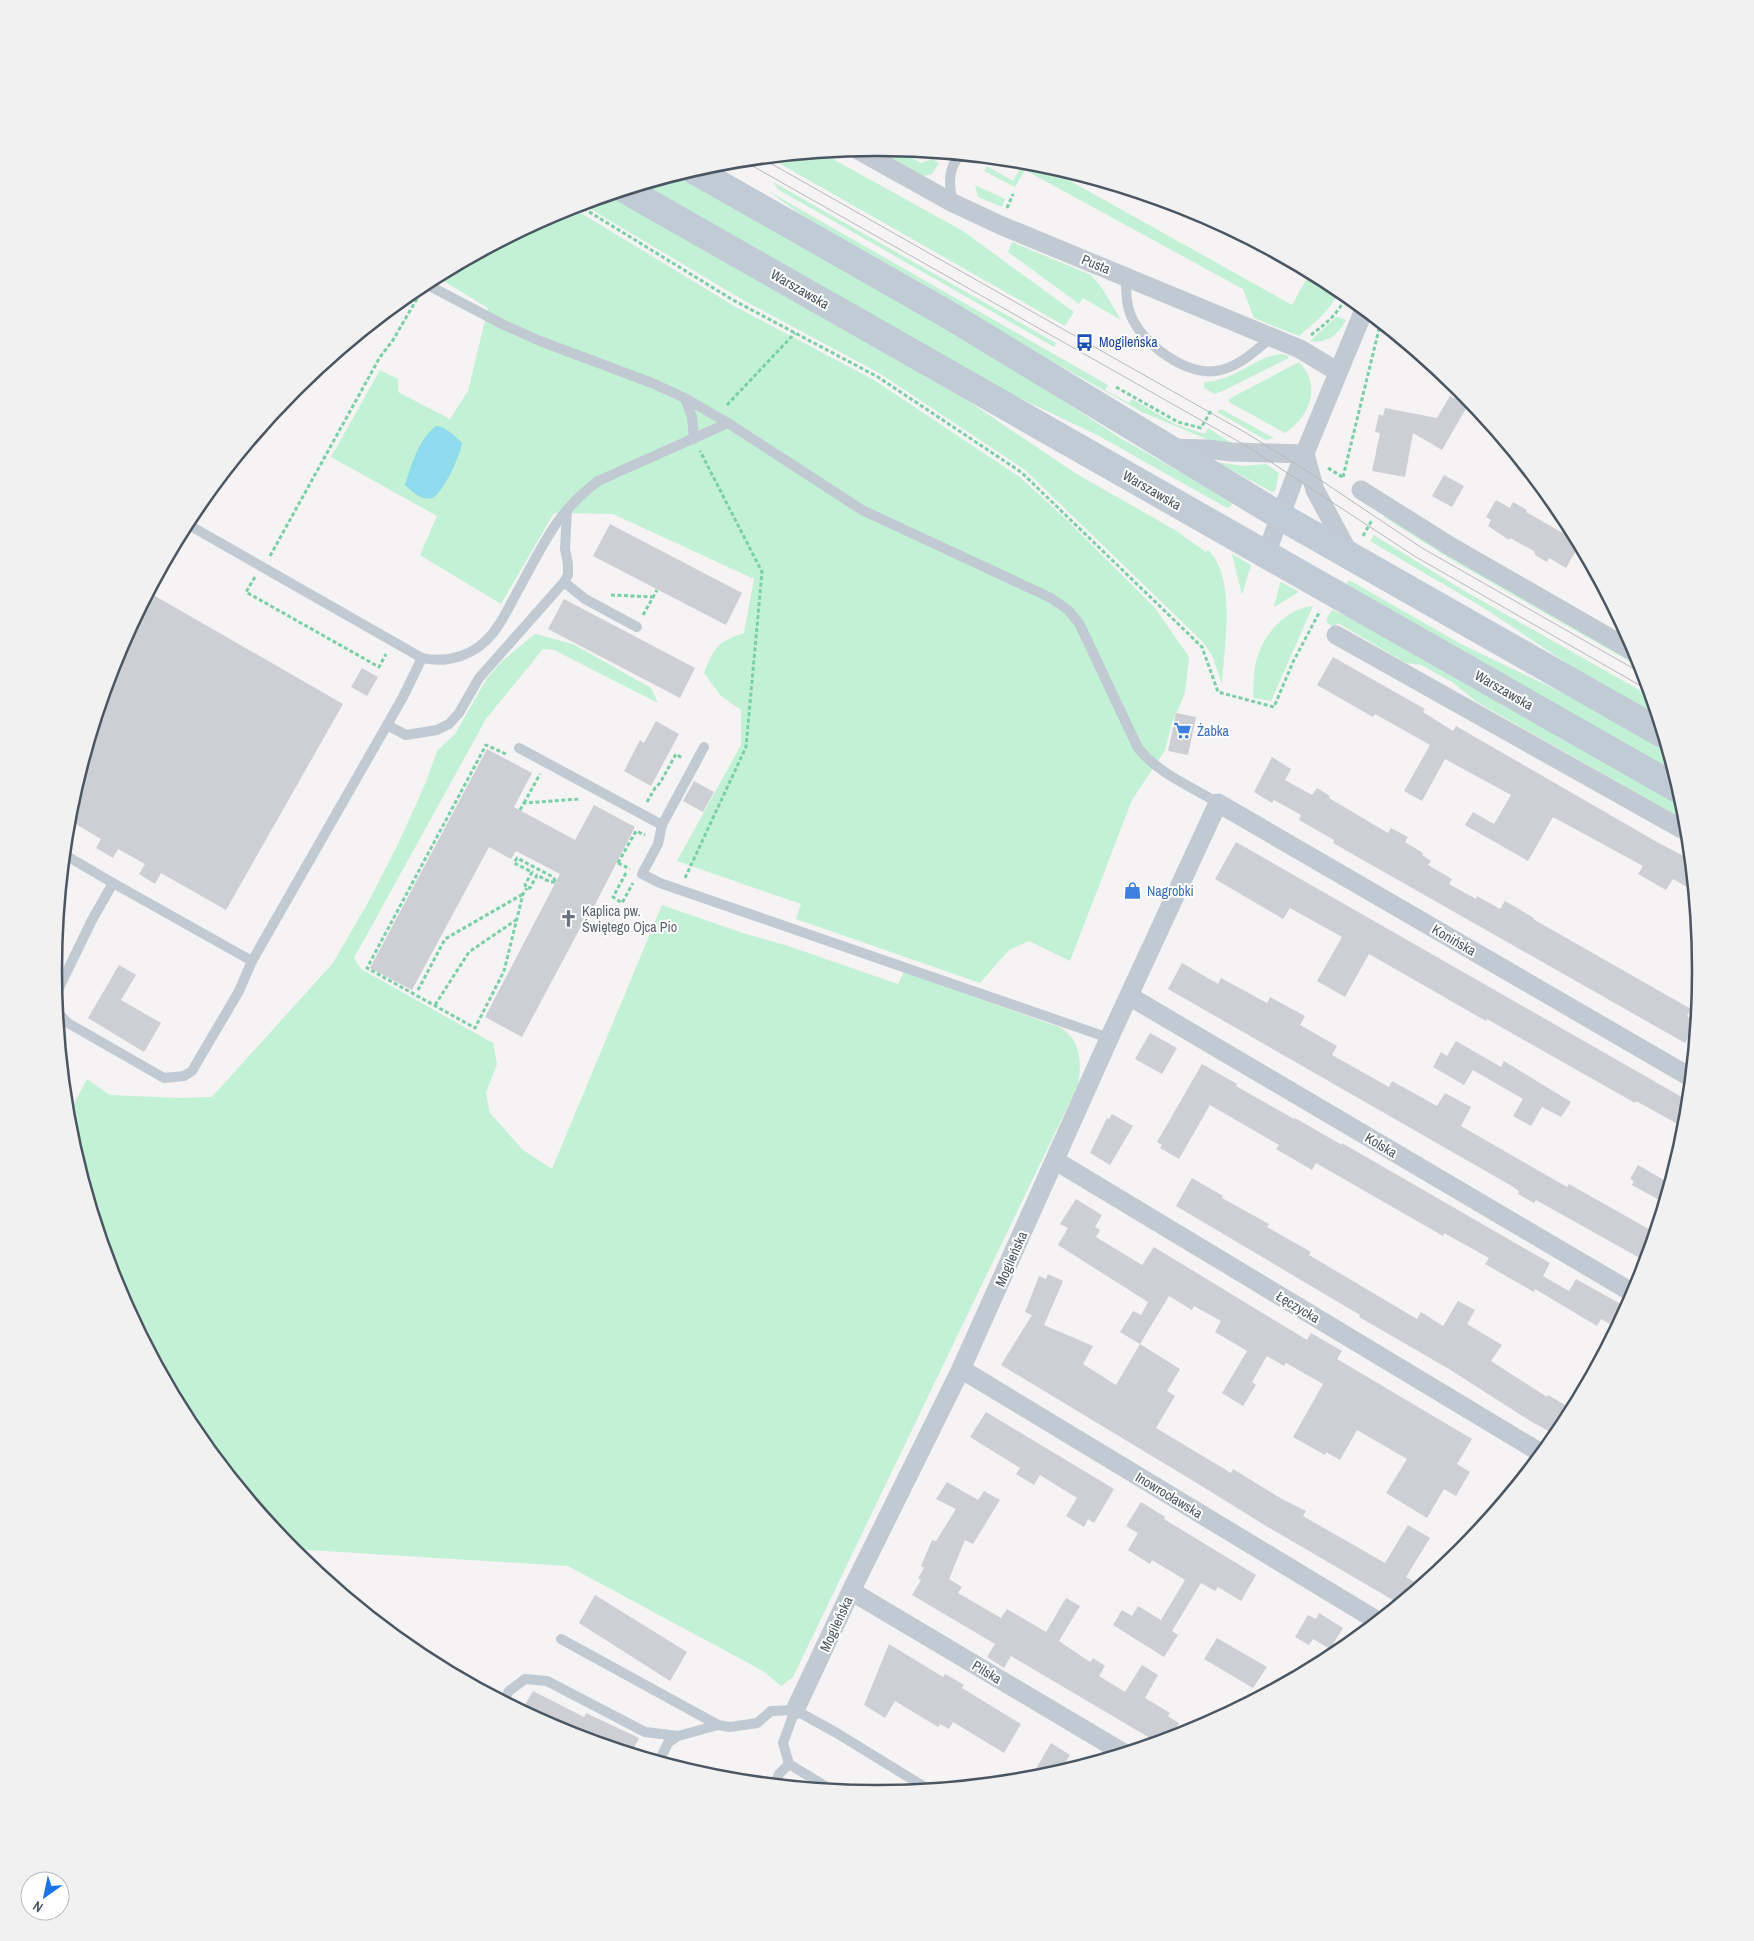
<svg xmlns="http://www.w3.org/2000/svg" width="1754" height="1941" font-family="'Archivo Narrow',sans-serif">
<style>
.green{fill:#c3f1d5}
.water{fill:#90daee}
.building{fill:#cdcfd5}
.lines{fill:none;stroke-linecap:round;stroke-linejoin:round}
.path{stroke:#7ad0a6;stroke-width:3;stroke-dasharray:4 2.5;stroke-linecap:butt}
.service{stroke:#c1cad2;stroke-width:10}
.minor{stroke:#c1cad2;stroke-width:19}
.secondary{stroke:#c1cbd6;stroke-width:28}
.tram{stroke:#b5b8bd;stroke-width:1}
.labels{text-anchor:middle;stroke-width:4;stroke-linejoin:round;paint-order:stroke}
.street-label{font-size:14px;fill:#4a5661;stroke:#fff}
.transit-label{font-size:14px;fill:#164399;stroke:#fff;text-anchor:start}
.shop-label{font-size:14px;fill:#366cbe;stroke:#fff;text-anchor:start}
.worship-label{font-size:14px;fill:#5b616d;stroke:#fff;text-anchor:start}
.rim{fill:none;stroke:#4a5661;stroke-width:2.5}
</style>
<rect width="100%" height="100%" fill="#f5f3f3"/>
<g class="green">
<polygon points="877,147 897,149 921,163 932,159 939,163 932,174 924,176 872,148"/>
<polygon points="822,153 963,231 1074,312 1065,326 770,158"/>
<path d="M 1019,161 L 1040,164 L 1292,305 L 1310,273 L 1339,290 C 1331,311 1315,322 1299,336 L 1254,318 L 1243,289 L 1025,170 L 1015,187 L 984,171 L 987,166 L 1013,181 L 1022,165 Z"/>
<polygon points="679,174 872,284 1003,362 1122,439 1230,500 1232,505 1227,508 1099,436 974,376 641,186"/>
<polygon points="773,182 1056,343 1054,347 779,190"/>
<polygon points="975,185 1005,199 1002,207 978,197"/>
<polygon points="768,191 1108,385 1105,390 1129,403 1132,399 1177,425 1205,434 1208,428 1233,444 1211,441 1142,412 833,237"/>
<path d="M 610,195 L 965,399 L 1075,473 L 1175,530 L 1206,552 L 1208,550 C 1237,578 1224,647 1222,684 L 1212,655 L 1203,642 L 1025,470 L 879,373 L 743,300 L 582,204 Z"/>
<path d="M 571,207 L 734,306 L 874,380 L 1021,478 L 1069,522 L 1155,608 L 1189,657 L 1185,693 L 1172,723 L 1165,750 L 1132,800 L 1070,961 L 1029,941 L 1009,950 L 980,983 L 796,919 L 801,904 L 677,861 L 741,745 L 741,710 L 721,696 L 704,673 C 715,647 717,642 744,633 L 754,579 L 613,514 L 554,513 L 501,604 L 420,555 L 437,516 L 331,457 L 380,370 L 398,379 L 398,392 L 450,419 L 468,391 L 488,308 L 437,277 L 562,210 Z"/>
<polygon points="1012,242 1091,275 1102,288 1121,320 1083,298 1079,304 1008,252"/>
<path d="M 1336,317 L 1339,317 L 1346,320 C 1338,335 1327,344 1310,341 Z"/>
<path d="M 1281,354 L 1289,356 L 1287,359 L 1223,391 L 1214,394 L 1204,388 L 1204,382 C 1233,382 1254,357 1281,354 Z"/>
<path d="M 1299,362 C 1322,386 1310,416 1285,433 L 1229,402 L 1229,399 Z"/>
<polygon points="1221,409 1274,438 1266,440 1217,412"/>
<polygon points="1217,462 1242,466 1266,464 1279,473 1275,491 1272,492"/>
<polygon points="1386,514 1454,556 1640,663 1641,668 1452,560 1384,517"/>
<polygon points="1374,535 1463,590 1650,696 1657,719 1577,670 1484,608 1370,541"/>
<polygon points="1232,554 1251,565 1242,595"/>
<polygon points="1349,580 1461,644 1600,711 1666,748 1673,774 1345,587"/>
<polygon points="1281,582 1299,592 1274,607 1280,583"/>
<path d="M 1313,606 L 1271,701 L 1253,698 C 1254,685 1253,671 1257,659 C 1263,634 1287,608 1313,606 Z"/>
<polygon points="1332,610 1366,624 1683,804 1686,821 1477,702 1452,682 1421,665 1406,663 1338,623 1334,627 1327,623 1327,618"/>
<path d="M 535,634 L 573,644 L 651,688 L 658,703 L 554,650 L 543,649 L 486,719 L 354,958 L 361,969 L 493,1043 L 497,1064 L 486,1093 L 490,1113 L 523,1150 L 552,1169 L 662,905 L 743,933 L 788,946 L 898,984 L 904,972 L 1059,1027 C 1081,1039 1082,1063 1078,1085 L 793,1677 L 781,1686 L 763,1671 L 568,1566 L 292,1549 L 192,1428 L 116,1285 L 70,1131 L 68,1115 L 87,1079 L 110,1095 L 181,1098 L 212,1097 L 333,963 L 370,899 L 398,844 L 426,782 L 437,751 L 455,734 L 486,680 L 502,661 Z"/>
</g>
<path class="water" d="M 436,426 C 446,427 455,436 462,443 C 461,454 443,494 432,498 C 422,501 411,491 405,485 C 412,464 418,440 436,426 Z"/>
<g class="building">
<polygon points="1450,396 1468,405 1442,450 1413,433 1405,477 1372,471 1380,433 1375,432 1379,414 1383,416 1385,408 1437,418"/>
<polygon points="1444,475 1464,486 1452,507 1432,496"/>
<polygon points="1496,500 1510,508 1513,502 1527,510 1526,512 1575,540 1578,547 1566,568 1549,558 1547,562 1535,555 1534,551 1510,538 1509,540 1488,526 1491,520 1486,517"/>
<polygon points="610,524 742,593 726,625 593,556"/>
<polygon points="150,593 343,704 226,910 161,873 155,884 139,874 145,864 118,849 113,858 96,848 101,839 69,820 70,810 117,655"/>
<polygon points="564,599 695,668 680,698 548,629"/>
<polygon points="1333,657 1425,709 1423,712 1453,731 1456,726 1657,842 1689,859 1692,890 1673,879 1666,890 1638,874 1643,866 1553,817 1528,861 1465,825 1473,812 1494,824 1511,795 1445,759 1422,801 1404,791 1430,745 1375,714 1373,717 1317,685"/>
<polygon points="362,668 378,677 367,696 351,687"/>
<polygon points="1176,713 1196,717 1188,755 1168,751"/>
<polygon points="656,721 679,734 651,786 624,771 640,740 644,743"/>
<polygon points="487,749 532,773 514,807 575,840 594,805 635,827 586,922 584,921 522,1037 485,1017 560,874 516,851 511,859 489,847 412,990 370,968"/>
<polygon points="1272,757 1291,769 1285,780 1312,795 1317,788 1330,796 1329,798 1388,833 1391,828 1408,837 1405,842 1423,853 1422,855 1431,861 1428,865 1452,879 1449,884 1476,899 1477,896 1500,909 1505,901 1534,918 1533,919 1691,1009 1687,1016 1695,1021 1695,1026 1685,1043 1333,843 1334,840 1299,820 1301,815 1274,800 1272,803 1254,792"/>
<polygon points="694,781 714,792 703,812 683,801"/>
<polygon points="1236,842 1687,1100 1685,1128 1636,1101 1635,1103 1487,1019 1486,1021 1369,954 1345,997 1317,981 1342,937 1290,908 1283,919 1215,879"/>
<polygon points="1182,963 1218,984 1221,978 1267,1003 1270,997 1305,1016 1300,1025 1337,1046 1332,1055 1389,1087 1392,1081 1437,1106 1445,1093 1471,1107 1461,1126 1567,1187 1569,1184 1654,1232 1645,1261 1536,1200 1534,1203 1518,1194 1519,1191 1510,1185 1168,989"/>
<polygon points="119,965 136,975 121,1000 161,1023 144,1052 88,1018"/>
<polygon points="1150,1033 1177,1048 1162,1074 1135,1059"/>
<polygon points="1456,1041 1501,1067 1504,1061 1571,1102 1561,1117 1542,1107 1531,1126 1513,1116 1523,1099 1473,1070 1464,1085 1433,1067 1441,1052 1447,1056"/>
<polygon points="1202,1064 1237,1084 1236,1086 1294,1119 1295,1118 1342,1145 1342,1143 1550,1263 1543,1276 1569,1291 1576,1279 1626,1307 1615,1327 1601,1319 1597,1326 1535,1289 1534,1292 1485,1264 1489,1258 1444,1233 1443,1236 1316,1163 1312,1170 1276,1149 1279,1145 1210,1105 1179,1159 1160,1148 1162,1145 1157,1142"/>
<polygon points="1112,1114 1133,1126 1110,1165 1090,1153 1107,1118 1109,1119"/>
<polygon points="1638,1165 1669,1183 1661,1201 1632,1185 1634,1181 1630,1179"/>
<polygon points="1192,1178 1223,1196 1222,1198 1269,1224 1267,1227 1311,1252 1309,1255 1417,1319 1421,1312 1443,1326 1458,1301 1475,1310 1467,1324 1502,1345 1491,1361 1547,1397 1548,1395 1572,1409 1561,1428 1556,1435 1532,1422 1449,1369 1359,1317 1360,1315 1176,1206"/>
<polygon points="1076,1199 1102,1215 1095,1227 1100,1230 1096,1237 1142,1265 1154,1247 1307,1340 1311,1333 1342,1351 1337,1359 1472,1439 1457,1464 1470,1472 1456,1496 1444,1489 1427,1518 1386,1493 1407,1459 1357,1430 1340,1460 1326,1452 1325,1455 1293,1437 1323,1384 1286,1363 1284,1366 1267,1356 1252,1382 1256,1385 1243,1406 1222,1393 1247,1351 1215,1332 1221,1321 1194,1306 1192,1310 1169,1296 1140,1344 1180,1369 1167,1391 1175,1396 1156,1428 1231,1473 1233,1469 1282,1499 1306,1511 1303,1516 1385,1563 1408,1525 1430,1538 1406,1577 1420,1585 1398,1603 1266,1526 1200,1485 1001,1365 1032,1315 1025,1312 1039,1276 1046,1279 1048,1274 1063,1281 1044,1325 1093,1346 1083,1364 1116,1385 1140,1344 1120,1332 1133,1311 1141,1315 1148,1302 1058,1245 1068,1228 1060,1224"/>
<polygon points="986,1412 1114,1489 1094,1523 1088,1519 1084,1527 1066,1516 1077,1498 1040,1475 1034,1485 1016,1474 1020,1468 970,1437"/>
<polygon points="947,1482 978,1500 984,1491 1000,1500 973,1544 965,1540 949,1579 962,1587 958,1593 1001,1618 1007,1609 1046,1632 1066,1598 1080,1606 1059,1641 1090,1662 1093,1658 1105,1666 1099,1676 1125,1692 1142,1665 1158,1675 1145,1698 1170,1713 1168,1716 1179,1723 1177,1727 1186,1733 1155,1741 1011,1656 1004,1668 987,1657 995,1644 912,1595 921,1580 918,1578 924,1568 921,1566 932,1540 936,1541 956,1509 936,1499"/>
<polygon points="1141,1502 1165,1517 1164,1519 1256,1575 1241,1601 1218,1587 1215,1591 1201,1583 1172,1631 1178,1635 1164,1657 1113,1625 1122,1610 1132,1616 1138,1606 1161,1620 1185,1580 1152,1560 1150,1564 1128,1550 1138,1533 1126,1526"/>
<polygon points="595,1595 687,1652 670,1681 579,1623"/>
<polygon points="1319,1613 1343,1628 1330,1649 1313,1639 1309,1645 1295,1637 1308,1615 1316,1619"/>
<polygon points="1217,1638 1267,1667 1253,1688 1204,1659"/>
<polygon points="889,1644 943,1677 945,1674 954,1679 964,1685 962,1688 1021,1724 1004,1753 953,1722 949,1729 940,1724 938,1727 895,1701 885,1718 864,1705"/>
<polygon points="533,1691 584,1717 586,1713 639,1738 632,1752 562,1731 522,1710"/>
<polygon points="1051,1743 1070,1755 1060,1771 1030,1779"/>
</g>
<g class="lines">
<g class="path">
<polyline points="732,162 738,166"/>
<polyline points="578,205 733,300 878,377 1021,472 1202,647 1218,692 1274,707 1293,662 1320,611"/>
<polyline points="1007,208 1013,194"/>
<path d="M 1311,335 C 1326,323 1339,314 1346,295"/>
<polyline points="1116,387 1178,422 1201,428 1212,409"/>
<polyline points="727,405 795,333"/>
<polyline points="1328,468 1344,478"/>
<polyline points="1343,477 1380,325"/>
<polyline points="1363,536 1372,520"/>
<polyline points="270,556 380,357 393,340 418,297"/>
<polyline points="255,577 246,592 379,667 386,654"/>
<polyline points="611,595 653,597"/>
<polyline points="643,615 657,590"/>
<polyline points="506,754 486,745 367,968 475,1028 504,971 523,894 527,888"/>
<polyline points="647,802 655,788 660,783 676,754 682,758"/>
<polyline points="524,803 540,774"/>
<polyline points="520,810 524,803 580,799"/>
<polyline points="618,863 636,831 645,835"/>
<polyline points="618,863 630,869"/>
<polyline points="626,873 613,897 622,903 633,883"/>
<polyline points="685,878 746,747 762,572 700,451"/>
<polyline points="555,882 550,882 537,875 530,888 527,888 525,885 532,872 514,863 517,858 553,877 556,882"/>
<polyline points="418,990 445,939 523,894"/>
<polyline points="435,1005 469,952 516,920"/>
</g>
<g class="service">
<path d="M 953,202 C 949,187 947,167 961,155"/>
<path d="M 1126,277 C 1126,290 1126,306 1132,318 C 1145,345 1185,375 1216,371 C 1238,368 1256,350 1272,337"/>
<path d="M 424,283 L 504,325 L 540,341 L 652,383 L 685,398 L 728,423 L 862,510 L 1051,598 L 1068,610 L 1079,623 L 1138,748 C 1159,774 1190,786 1218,803"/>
<polyline points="685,398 692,417 694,439"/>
<path d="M 187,524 L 422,658 C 448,664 476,655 493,633 C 502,622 509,607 516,594 C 529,571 541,546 556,524 C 568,507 581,494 598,481 L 728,423"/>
<polyline points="564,582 585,599 637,627"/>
<polyline points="387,725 406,735 437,730 449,724 459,713 479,678 564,582 568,575 568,564 565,549 567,510"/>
<polyline points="519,748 662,825 658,844 642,874 660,883 1109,1038"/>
<polyline points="662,825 704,747"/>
<polyline points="65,855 113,883"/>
<polyline points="56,994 92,920 113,883 252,961"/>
<polyline points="58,1013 68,1023 164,1078 184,1076 192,1071 239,991 252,961 403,697 422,658"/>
<polyline points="561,1639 718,1725 730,1727 757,1723 771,1711 795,1710 835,1732 928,1789"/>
<polyline points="504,1700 509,1691 525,1679 547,1681 645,1732 678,1736"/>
<polyline points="795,1710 783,1743 789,1764 830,1789"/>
<polyline points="659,1761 668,1743 678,1736 718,1725"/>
<polyline points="775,1784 779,1774 789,1764"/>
</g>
<g class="minor">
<polyline points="856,149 953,203 1000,225 1300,349 1338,372"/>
<polyline points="1169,448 1207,449 1231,452 1305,454"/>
<polyline points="1305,454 1315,490 1351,557"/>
<polyline points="1361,490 1450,546 1636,653"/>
<polyline points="1266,554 1295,477 1364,310"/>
<polyline points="1336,635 1687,832"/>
<polyline points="1129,996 1633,1293"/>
<polyline points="1056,1161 1541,1453"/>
<polyline points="961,1369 1376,1620"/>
<polyline points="851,1591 1122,1752"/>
<polyline points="795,1710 851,1591 961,1369 1112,1032 1218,803 1690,1077"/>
</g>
<g class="secondary">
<polyline points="694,170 947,314 1280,516 1661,733"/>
<polyline points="626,190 1678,789"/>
</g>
<g class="tram">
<polyline points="763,159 1248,434 1310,473 1422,548 1643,674"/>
<polyline points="742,160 1243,444 1416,557 1648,690"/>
</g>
</g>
<defs>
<symbol id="bus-bare" viewBox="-9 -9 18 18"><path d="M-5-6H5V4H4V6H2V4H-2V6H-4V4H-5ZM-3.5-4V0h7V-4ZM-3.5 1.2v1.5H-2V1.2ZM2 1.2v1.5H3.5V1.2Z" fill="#1a4fb4" stroke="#fff" stroke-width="2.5" paint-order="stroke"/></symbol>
<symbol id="supermarket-bare" viewBox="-9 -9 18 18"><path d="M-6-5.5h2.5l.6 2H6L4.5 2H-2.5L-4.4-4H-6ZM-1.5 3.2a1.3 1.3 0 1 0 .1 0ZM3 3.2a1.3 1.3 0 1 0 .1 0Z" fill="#3f7fe0" stroke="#fff" stroke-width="2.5" paint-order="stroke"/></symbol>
<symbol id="shop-bare" viewBox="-9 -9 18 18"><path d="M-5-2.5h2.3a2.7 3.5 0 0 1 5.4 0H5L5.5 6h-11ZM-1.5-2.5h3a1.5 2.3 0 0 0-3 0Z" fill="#3f7fe0" stroke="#fff" stroke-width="2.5" paint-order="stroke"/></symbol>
<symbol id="church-bare" viewBox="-9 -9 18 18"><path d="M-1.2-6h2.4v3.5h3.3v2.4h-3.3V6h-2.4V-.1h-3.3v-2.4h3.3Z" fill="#6b7280" stroke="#fff" stroke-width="2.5" paint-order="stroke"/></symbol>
</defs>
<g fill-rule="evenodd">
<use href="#bus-bare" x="1072" y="330" width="25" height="25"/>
<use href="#supermarket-bare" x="1170" y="718" width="25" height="25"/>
<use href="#shop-bare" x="1120" y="878" width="25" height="25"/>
<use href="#church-bare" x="556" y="906" width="25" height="25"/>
</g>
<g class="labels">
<g class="street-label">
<text transform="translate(1096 264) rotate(22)" y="5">Pusta</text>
<text transform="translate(800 289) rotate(30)" y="5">Warszawska</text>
<text transform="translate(1152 490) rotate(30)" y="5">Warszawska</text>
<text transform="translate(1504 690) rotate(30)" y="5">Warszawska</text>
<text transform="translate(1454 940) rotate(30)" y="5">Konińska</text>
<text transform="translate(1381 1145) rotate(31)" y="5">Kolska</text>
<text transform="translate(1011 1259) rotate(-66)" y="5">Mogileńska</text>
<text transform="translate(1298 1307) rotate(31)" y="5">Łęczycka</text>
<text transform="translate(1169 1495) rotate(31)" y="5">Inowrocławska</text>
<text transform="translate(836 1624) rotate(-65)" y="5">Mogileńska</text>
<text transform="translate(987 1672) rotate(31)" y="5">Pilska</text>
</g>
<g class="transit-label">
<text x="1099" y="347">Mogileńska</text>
</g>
<g class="shop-label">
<text x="1197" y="736">Żabka</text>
<text x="1147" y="896">Nagrobki</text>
</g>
<g class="worship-label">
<text x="582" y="916">Kaplica pw.<tspan x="582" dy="16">Świętego Ojca Pio</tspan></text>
</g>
</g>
<path d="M0 0H1754V1941H0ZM876 156H878A814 814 0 0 1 1692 970V971A814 814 0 0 1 878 1785H876A814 814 0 0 1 62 971V970A814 814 0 0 1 876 156Z" fill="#f1f1f2" fill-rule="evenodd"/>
<path class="rim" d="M876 156H878A814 814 0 0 1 1692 970V971A814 814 0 0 1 878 1785H876A814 814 0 0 1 62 971V970A814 814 0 0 1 876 156Z"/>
<g transform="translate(45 1896) rotate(213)"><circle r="24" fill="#ffffff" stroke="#b7bbc0"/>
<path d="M0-4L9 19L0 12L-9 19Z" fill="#1a73e8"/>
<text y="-8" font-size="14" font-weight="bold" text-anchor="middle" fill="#4a5661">N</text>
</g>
</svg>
